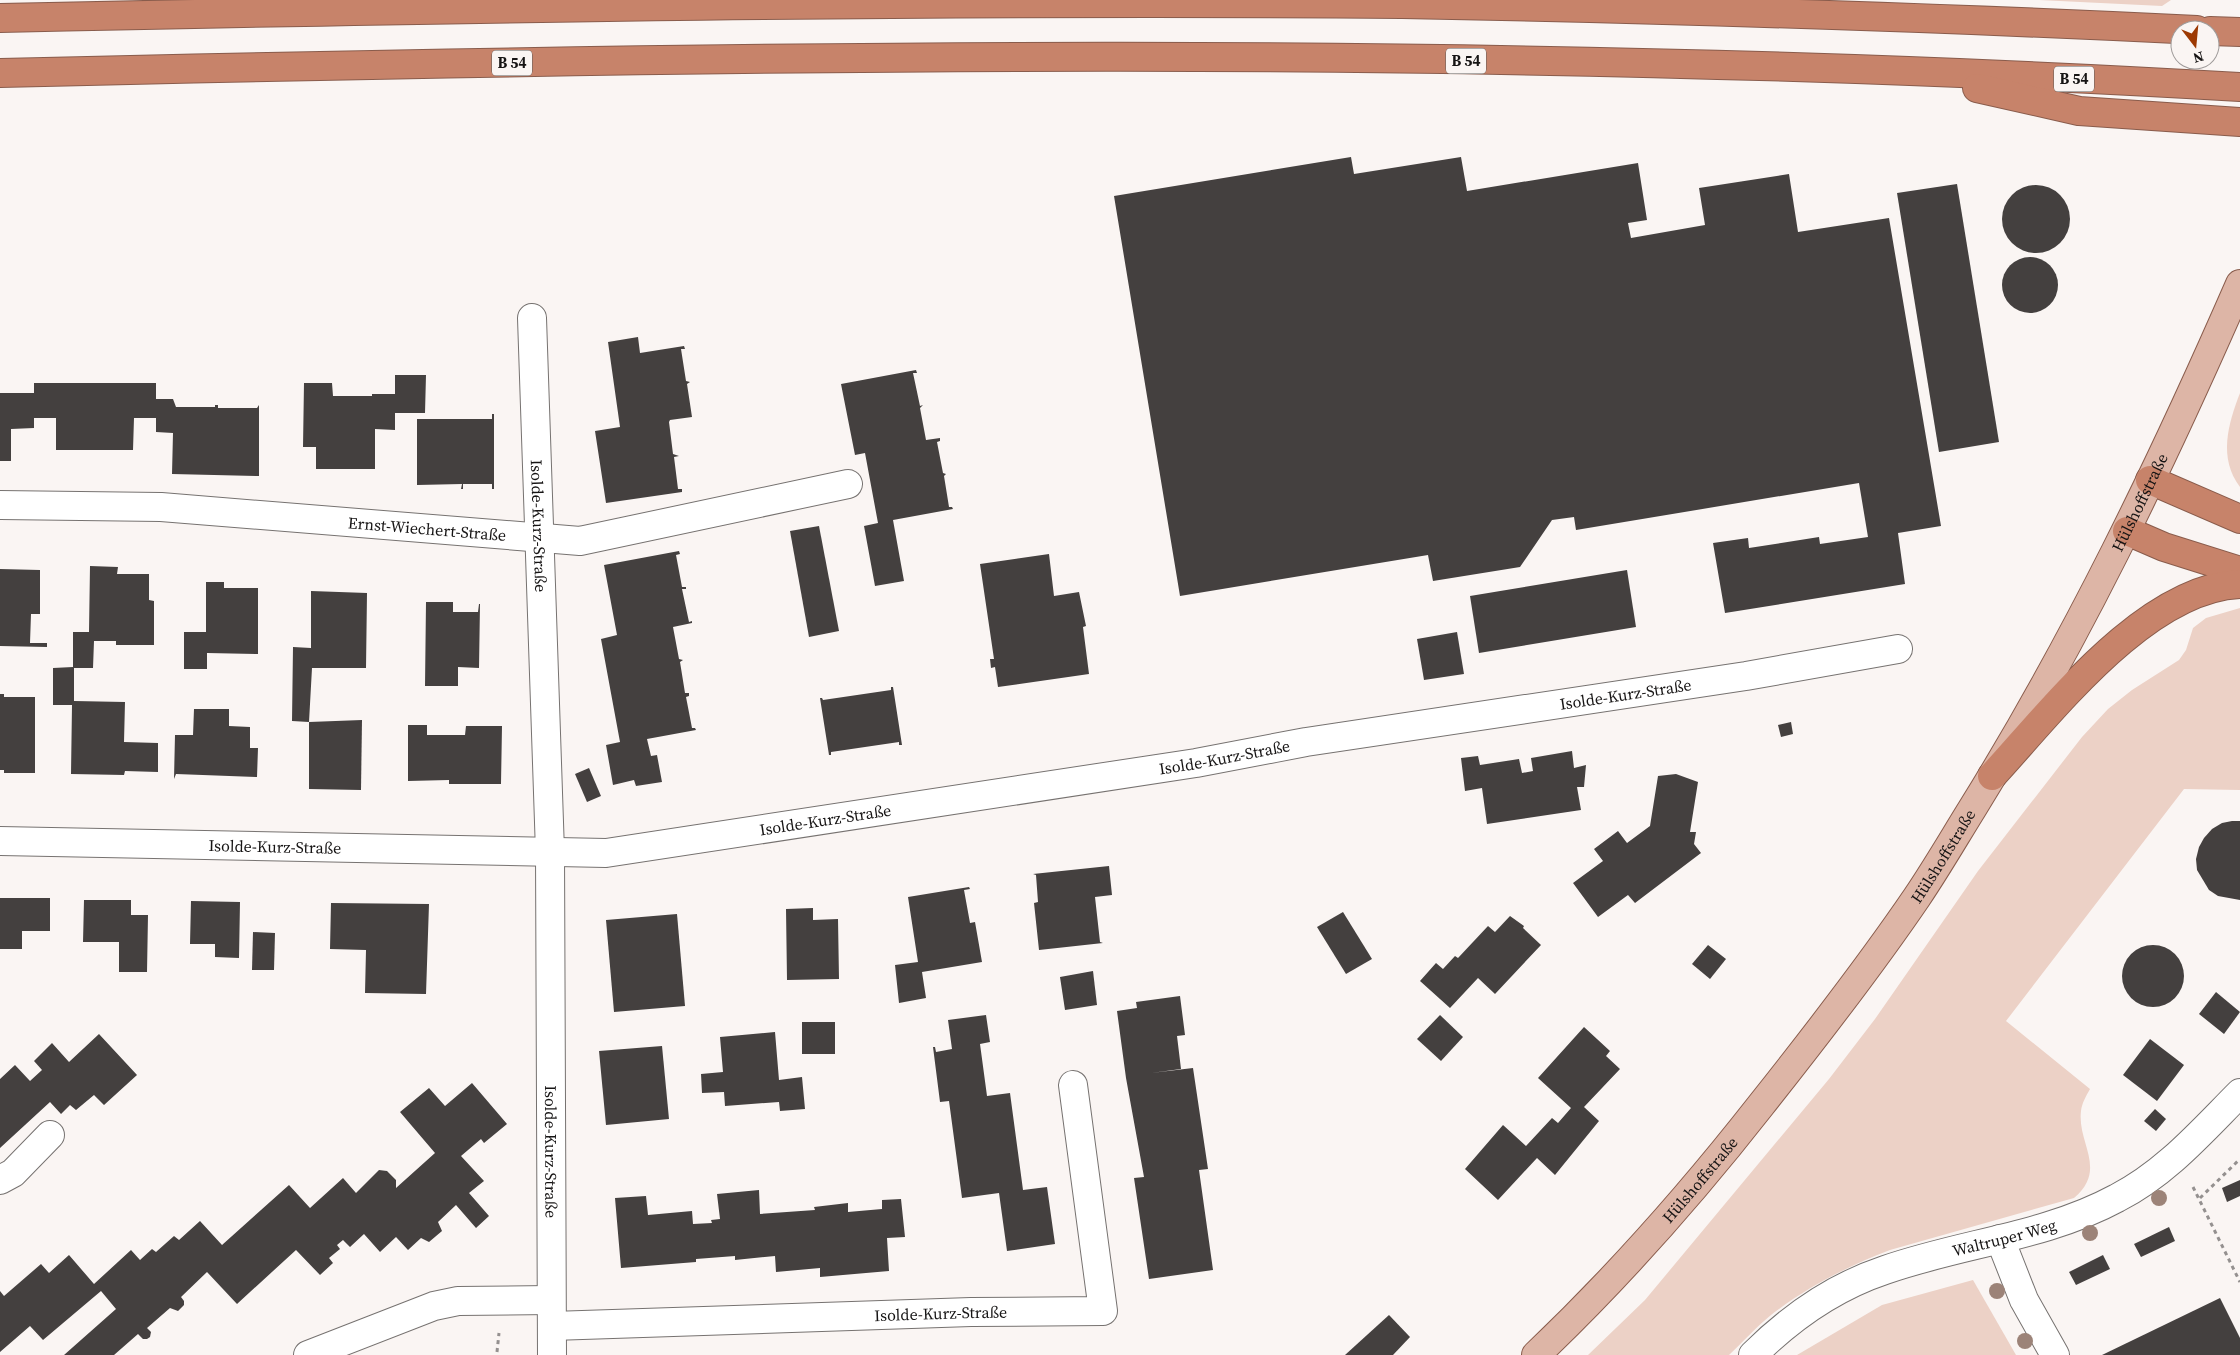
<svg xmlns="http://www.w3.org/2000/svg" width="2240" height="1355" font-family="'Source Serif 4',serif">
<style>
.green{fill:#ecd1c6}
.building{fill:#44403f}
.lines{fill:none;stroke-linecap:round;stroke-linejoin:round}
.minor-casing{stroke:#767270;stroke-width:30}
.major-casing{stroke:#895c4c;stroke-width:30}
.highway-casing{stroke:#895c4c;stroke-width:30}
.path{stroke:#94908f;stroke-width:3;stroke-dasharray:4 4;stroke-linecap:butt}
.minor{stroke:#fff;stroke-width:28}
.major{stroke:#ddb5a6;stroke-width:28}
.highway{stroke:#c7836a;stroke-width:28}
.tree{fill:#9c8378}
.labels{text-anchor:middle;stroke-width:5;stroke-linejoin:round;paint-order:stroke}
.shield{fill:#faf5f3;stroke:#5a5857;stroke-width:1}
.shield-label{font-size:15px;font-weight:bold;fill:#161414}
.street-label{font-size:16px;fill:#161414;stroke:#faf5f3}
</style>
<rect width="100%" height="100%" fill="#faf5f3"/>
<g class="green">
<polygon points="2039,0 2171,0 2162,6"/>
<path d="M 2240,393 L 2240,487 C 2218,458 2228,424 2240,393 Z"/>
<path d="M 2240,608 L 2240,790 L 2184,789 L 2006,1021 L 2090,1089 C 2086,1096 2082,1103 2081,1111 C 2077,1144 2108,1169 2074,1198 L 1890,1250 C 1848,1266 1807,1287 1771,1315 C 1756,1327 1743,1342 1729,1355 L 1588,1355 L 1645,1300 L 1829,1079 L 1875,1019 L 1978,871 L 2082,737 L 2108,709 L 2132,690 L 2179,660 L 2186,650 L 2193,628 L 2206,618 Z"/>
<polygon points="1973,1280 2016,1355 1797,1355 1882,1305"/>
</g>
<g class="building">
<polygon points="1351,157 1354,174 1461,157 1467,191 1638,163 1647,220 1628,223 1631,238 1705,225 1699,188 1789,174 1798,232 1889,218 1941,526 1898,533 1905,584 1725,613 1713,543 1748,538 1749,548 1819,537 1820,544 1868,537 1859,483 1576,530 1574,517 1552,520 1520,567 1433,581 1428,555 1180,596 1114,196"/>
<polygon points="1957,184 1999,442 1939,452 1897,193"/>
<circle cx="2036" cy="219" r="34"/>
<circle cx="2030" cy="285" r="28"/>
<polygon points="638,337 640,353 684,346 685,349 681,349 686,381 690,382 687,384 692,417 670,420 669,422 673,454 679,456 674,457 678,489 682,489 682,492 606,503 595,431 620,427 608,342"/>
<polygon points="916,370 917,373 913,373 920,406 923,405 920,408 926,440 940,438 940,441 937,442 943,473 946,474 944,476 949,507 952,507 953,509 893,520 904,581 875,586 864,526 878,523 865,453 855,455 841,384"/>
<polygon points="395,375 426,375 425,413 395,413 395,430 375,429 375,469 316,469 316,447 303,447 304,383 332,383 333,396 372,396 372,394 395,394"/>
<polygon points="34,383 156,383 156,399 173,399 176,407 215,407 215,405 218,405 218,408 257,408 259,405 259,476 172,474 173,433 156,432 156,418 134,418 133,450 56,450 56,418 34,418 34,428 11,429 11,461 0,461 0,393 34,393"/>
<polygon points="492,414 494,414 494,489 492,489 492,484 463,484 463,489 461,489 462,484 417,485 417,419 492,419"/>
<polygon points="819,526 839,631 809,637 790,531"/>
<polygon points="679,551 680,554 676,555 682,587 686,587 686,589 682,589 689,622 692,621 692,623 673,627 679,659 683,660 680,662 685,693 689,693 689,696 686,697 692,728 695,728 696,730 647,739 651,756 657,755 662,782 636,786 634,780 613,785 606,745 620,742 601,639 617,635 604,565"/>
<polygon points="1049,554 1054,596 1079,592 1086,626 1083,627 1089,674 998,687 995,667 991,668 990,659 994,659 980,564"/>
<polygon points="90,566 118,567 117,574 149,574 149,600 154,601 154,645 116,645 116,641 94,641 93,668 74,668 74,701 125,702 124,742 158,743 158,772 125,771 124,775 71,774 72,705 53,705 53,668 73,667 73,632 89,632"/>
<polygon points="0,569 40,570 40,614 31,614 30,643 47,643 47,647 0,646"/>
<polygon points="1627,570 1636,627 1479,653 1470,596"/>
<polygon points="206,582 224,582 224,588 258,588 258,654 207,653 207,669 184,669 184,632 206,632"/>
<polygon points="311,591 367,593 366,668 312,668 309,722 292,721 293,647 311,648"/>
<polygon points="426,602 453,602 453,612 478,612 479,604 480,604 479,668 458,667 458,686 425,686"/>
<polygon points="1457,632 1464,674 1424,680 1417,639"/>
<polygon points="891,687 893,687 902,745 899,745 899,742 831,752 831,755 829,755 820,698 822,698 823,700 891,690"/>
<polygon points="0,694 4,694 4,697 35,697 35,773 4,773 4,770 0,770"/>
<polygon points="194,709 229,709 229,726 250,727 250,748 258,748 257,777 176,774 174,779 175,735 193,735"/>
<polygon points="362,720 361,790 309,789 309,722"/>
<polygon points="1791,722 1793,734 1781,737 1778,725"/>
<polygon points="408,725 427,725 427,735 465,735 466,726 502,726 501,784 449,784 449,780 408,781"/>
<polygon points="1572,751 1574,768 1586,765 1584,787 1577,787 1581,810 1487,824 1482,788 1465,791 1461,758 1478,756 1480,765 1519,759 1522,773 1533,771 1531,758"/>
<polygon points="589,768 601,796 587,802 575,774"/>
<polygon points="1676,774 1698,782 1690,832 1696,832 1694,844 1701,853 1635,903 1628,895 1598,917 1573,883 1603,861 1594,849 1618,831 1627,843 1650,826 1658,776"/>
<polygon points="2232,821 2240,821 2240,900 2218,896 2209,890 2197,870 2196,859 2199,847 2204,838 2212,829 2222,823"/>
<polygon points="1109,866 1112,895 1095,897 1100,942 1103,943 1039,950 1034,903 1038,902 1036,875 1033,874"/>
<polygon points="969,887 970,889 964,890 970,923 975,922 982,962 922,972 926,998 899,1003 895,965 918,962 908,897"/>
<polygon points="0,898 50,898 50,931 22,931 22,949 0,949"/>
<polygon points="84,900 131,900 131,915 148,915 147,972 119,972 119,942 83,942"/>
<polygon points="191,901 240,902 239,958 215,957 215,944 190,944"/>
<polygon points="331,903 429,904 426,994 365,993 366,950 330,949"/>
<polygon points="813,908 813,920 838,919 839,979 787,980 786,909"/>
<polygon points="1343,912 1372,959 1346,974 1317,927"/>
<polygon points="677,914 685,1006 614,1012 606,920"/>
<polygon points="1510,916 1524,926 1523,928 1541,945 1495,994 1478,978 1450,1008 1420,981 1436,963 1443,969 1455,956 1458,958 1488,926 1495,932"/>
<polygon points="253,932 275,933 274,970 252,970"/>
<polygon points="1708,945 1726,959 1710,979 1692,964"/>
<circle cx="2153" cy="976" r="31"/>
<polygon points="1093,971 1097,1005 1065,1010 1060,977"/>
<polygon points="2216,992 2240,1012 2224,1034 2199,1014"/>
<polygon points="1180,996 1185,1035 1177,1036 1181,1069 1151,1073 1193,1068 1208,1169 1199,1170 1213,1270 1149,1279 1134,1178 1144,1177 1126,1078 1117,1011 1137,1008 1136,1002"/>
<polygon points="986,1015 990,1042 980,1044 987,1096 1010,1093 1023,1190 1047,1187 1055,1244 1007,1251 999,1193 962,1198 949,1101 940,1102 933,1047 935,1047 936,1052 952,1049 948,1020"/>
<polygon points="1440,1015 1463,1037 1441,1061 1417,1039"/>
<rect x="802" y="1022" width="33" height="32"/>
<polygon points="1584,1027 1610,1051 1606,1056 1620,1069 1584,1107 1599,1121 1555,1175 1537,1158 1498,1200 1465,1169 1503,1125 1526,1146 1552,1118 1558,1123 1571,1108 1538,1078"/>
<polygon points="775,1032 779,1080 802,1077 805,1109 780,1111 779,1102 725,1106 724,1092 702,1093 701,1074 723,1072 720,1037"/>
<polygon points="99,1034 137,1075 104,1105 94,1095 76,1110 70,1105 61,1114 50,1102 0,1148 0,1079 15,1065 30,1081 42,1070 34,1061 52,1043 69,1062"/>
<polygon points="2150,1039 2184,1065 2157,1101 2123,1075"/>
<polygon points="662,1046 669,1119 606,1125 599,1051"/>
<polygon points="472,1083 507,1124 484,1143 481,1139 461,1156 484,1181 469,1193 489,1216 476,1228 456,1205 438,1222 442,1231 429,1242 421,1238 408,1250 396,1237 380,1252 364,1234 350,1247 343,1240 337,1245 340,1249 329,1258 333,1263 320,1275 296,1250 237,1304 207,1272 181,1297 184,1301 184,1305 178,1311 170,1308 147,1328 151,1332 150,1337 147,1339 143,1339 138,1334 114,1355 64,1355 116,1309 101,1291 43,1340 30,1326 0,1352 0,1291 4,1296 41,1264 49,1273 69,1255 94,1284 131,1250 140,1260 152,1249 156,1252 174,1236 179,1240 200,1221 222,1245 289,1185 310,1208 343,1178 356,1193 379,1170 387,1171 396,1180 396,1188 435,1153 400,1112 429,1088 445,1106"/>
<polygon points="2155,1109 2166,1119 2156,1131 2144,1121"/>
<polygon points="2240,1180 2240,1196 2227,1202 2222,1188"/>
<polygon points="759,1190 760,1214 815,1210 814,1207 848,1203 848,1212 882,1209 882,1200 901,1199 905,1237 887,1238 889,1271 820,1277 820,1268 776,1272 775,1256 735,1260 735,1256 696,1259 696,1262 621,1268 615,1198 646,1196 648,1215 692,1211 693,1224 712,1223 711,1220 720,1219 717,1194"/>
<polygon points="2169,1227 2175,1241 2141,1257 2134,1244"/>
<polygon points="2103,1255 2110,1269 2076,1285 2069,1272"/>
<polygon points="2220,1298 2240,1338 2240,1355 2102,1355"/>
<polygon points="1389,1315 1410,1337 1393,1355 1345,1355"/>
</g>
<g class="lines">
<defs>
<g id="minor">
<path id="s1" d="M 532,318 L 550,852 L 552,1355"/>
<path id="s2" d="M 0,505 L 161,507 L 580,541 L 848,484"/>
<path id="s3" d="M 0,841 L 606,853 L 1196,763 L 1306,742 L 1746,676 L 1898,649"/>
<polyline points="0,1180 13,1173 50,1135"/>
<polyline points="2000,1239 2024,1300 2055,1355"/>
<path id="s4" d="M 552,1326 L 971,1312 L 1103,1311 L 1073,1085"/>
<polyline points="308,1355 434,1306 458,1301 551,1300"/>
<path id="s5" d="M 1753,1355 C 1791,1317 1834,1287 1885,1270 C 1962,1243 2045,1237 2117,1198 C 2166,1173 2202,1131 2240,1093"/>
</g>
<g id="major">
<path id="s6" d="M 1536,1355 C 1617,1278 1692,1193 1761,1105 C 1815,1037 1868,969 1917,897 C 1936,869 1954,838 1972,809 C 2076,641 2161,465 2240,284"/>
</g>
<g id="highway">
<path d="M 0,18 C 467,8 935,0 1402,4 C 1667,9 1932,17 2197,30"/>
<polyline points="2210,31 2240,32"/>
<path d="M 0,73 C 746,55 1495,43 2240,87"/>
<polyline points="1977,88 2079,111 2240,122"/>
<polyline points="2150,480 2240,519"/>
<polyline points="2127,531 2164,547 2240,571"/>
<path d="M 1992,776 C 2052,711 2145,588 2240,584"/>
</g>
</defs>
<use href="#minor" class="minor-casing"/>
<use href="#major" class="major-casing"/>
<use href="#highway" class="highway-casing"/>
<g class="path">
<polyline points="2193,1187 2240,1282"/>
<polyline points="2200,1198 2240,1159"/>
<polyline points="497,1352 499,1333"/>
</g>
<use href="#minor" class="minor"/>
<use href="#major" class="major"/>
<use href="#highway" class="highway"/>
</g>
<g class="tree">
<circle cx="2159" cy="1198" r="8"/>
<circle cx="2090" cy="1233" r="8"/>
<circle cx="1997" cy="1291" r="8"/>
<circle cx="2025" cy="1341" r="8"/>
</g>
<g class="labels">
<g class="shield">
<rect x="1446" y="48.5" width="40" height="25" rx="4"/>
<rect x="492" y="50.5" width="40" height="25" rx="4"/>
<rect x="2054" y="66.5" width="40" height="25" rx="4"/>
</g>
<g class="shield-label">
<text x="1466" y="66">B 54</text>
<text x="512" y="68">B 54</text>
<text x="2074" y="84">B 54</text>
</g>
<g class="street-label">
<text dy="6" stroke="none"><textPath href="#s6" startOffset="1050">Hülshoffstraße</textPath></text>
<text dy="6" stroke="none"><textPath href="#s1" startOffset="208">Isolde-Kurz-Straße</textPath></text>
<text dy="6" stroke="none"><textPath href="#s2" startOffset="428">Ernst-Wiechert-Straße</textPath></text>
<text dy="6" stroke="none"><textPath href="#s3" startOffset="1638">Isolde-Kurz-Straße</textPath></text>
<text dy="6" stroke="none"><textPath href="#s3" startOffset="1232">Isolde-Kurz-Straße</textPath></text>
<text dy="6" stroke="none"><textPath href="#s3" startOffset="828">Isolde-Kurz-Straße</textPath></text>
<text dy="6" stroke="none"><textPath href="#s3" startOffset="275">Isolde-Kurz-Straße</textPath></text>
<text dy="6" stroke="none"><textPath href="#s6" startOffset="645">Hülshoffstraße</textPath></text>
<text dy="6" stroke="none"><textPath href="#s1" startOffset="834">Isolde-Kurz-Straße</textPath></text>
<text dy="6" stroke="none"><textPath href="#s6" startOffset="240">Hülshoffstraße</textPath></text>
<text dy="6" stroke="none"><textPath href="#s5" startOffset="282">Waltruper Weg</textPath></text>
<text dy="6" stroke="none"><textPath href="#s4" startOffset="389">Isolde-Kurz-Straße</textPath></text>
</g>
</g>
<g transform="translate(2195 45) rotate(164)"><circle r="24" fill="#faf5f3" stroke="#9f9b9a"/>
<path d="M0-4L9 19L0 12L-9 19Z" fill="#9d3903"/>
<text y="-8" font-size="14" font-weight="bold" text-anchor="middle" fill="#161414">N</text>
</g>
</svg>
